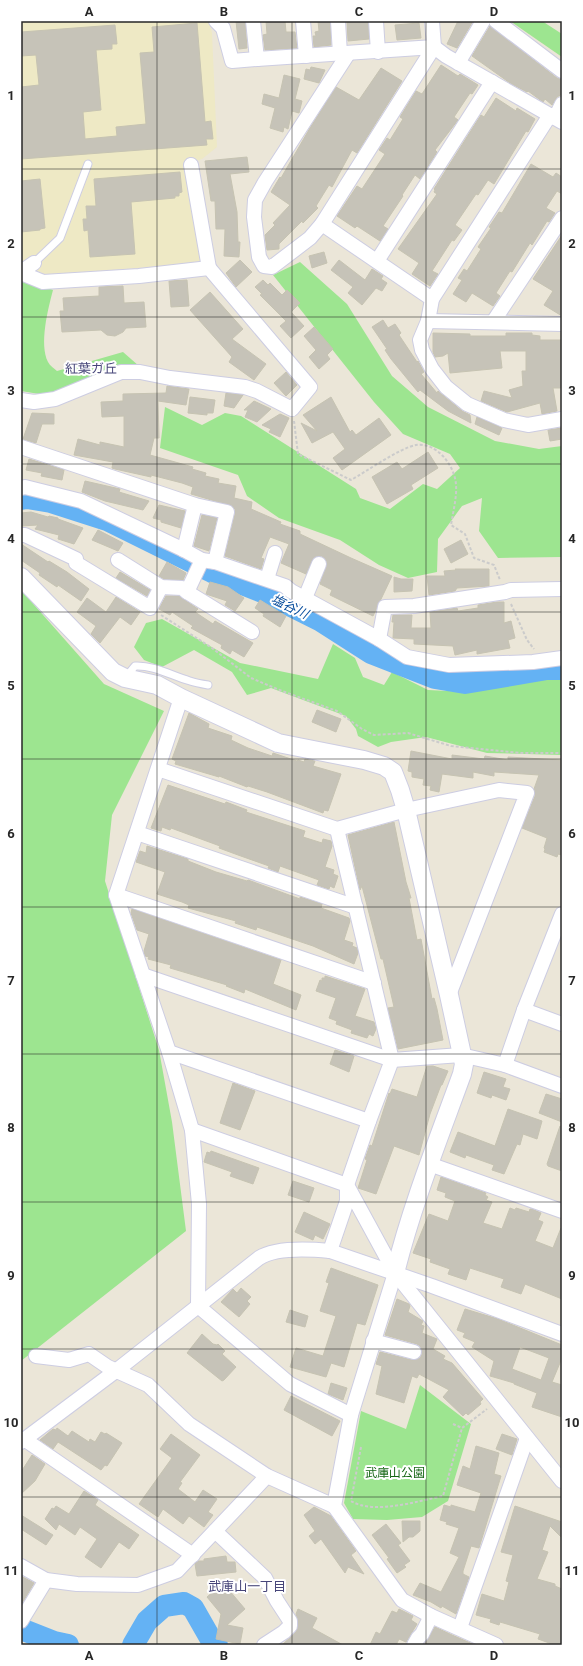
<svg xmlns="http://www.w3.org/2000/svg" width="583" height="1666" font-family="Roboto,'Noto Sans JP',sans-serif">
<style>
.education{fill:#eee9c5}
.green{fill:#9de590}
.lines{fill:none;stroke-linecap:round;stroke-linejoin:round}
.river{stroke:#64b2f4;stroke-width:22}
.building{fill:#c6c3b8;stroke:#c6c3b2;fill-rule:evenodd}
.service-casing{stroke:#cdcde2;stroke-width:9}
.minor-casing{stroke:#cdcde2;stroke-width:16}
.tertiary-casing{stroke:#cdcde2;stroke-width:20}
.path{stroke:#cbcbcb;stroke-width:2;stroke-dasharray:3 2;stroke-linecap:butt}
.service{stroke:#fff;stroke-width:7}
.minor{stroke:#fff;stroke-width:14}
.tertiary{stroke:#fff;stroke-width:18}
.grid{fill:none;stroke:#272727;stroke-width:1;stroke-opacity:0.55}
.labels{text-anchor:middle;stroke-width:4;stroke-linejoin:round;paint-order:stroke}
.park-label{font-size:12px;fill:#166615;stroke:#fff}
.neighbourhood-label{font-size:13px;fill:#47467a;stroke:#fff}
.water-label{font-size:13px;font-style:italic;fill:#064c9c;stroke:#fff}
.neatline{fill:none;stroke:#272727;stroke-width:1.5}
.grid-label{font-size:13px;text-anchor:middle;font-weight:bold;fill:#272727}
</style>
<rect width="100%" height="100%" fill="#ebe6d8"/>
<polygon class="education" points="21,21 209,21 212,33 217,147 202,159 187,164 201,263 47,275 21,264"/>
<g class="green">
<polygon points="510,21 542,21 562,34 562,57"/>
<polygon points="300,262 347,304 392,376 428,407 495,441 539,449 562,446 562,557 498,558 479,531 482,498 462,506 438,539 437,572 408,578 379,565 340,540 279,518 247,496 238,475 160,448 165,407 202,425 225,413 241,416 356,489 360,498 390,509 423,484 437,489 460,468 450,454 403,434 374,402 273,275"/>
<path d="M 21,278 L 53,290 C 48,309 39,344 48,362 C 50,366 54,368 57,371 L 123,352 L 139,366 L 74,389 L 39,394 L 21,391 Z"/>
<polygon points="21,590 104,684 164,711 112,815 105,881 159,1050 172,1122 186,1231 21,1361"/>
<polygon points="162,619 240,663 318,679 333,644 355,658 363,677 384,685 392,672 428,690 468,692 502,683 562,675 562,755 487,753 426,737 391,742 378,747 358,736 356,729 346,716 271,688 247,695 232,672 194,650 162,667 144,660 134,647 146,623"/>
<polygon points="420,1385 471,1424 448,1501 422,1517 387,1520 353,1519 344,1503 361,1411 406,1429"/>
</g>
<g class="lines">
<g class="river">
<polyline points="21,499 27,498 51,502 107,520 212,572 265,593 321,621 371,653 435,678 465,683 547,669 562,669"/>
<polyline points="21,1629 54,1642 68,1645"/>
<polyline points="133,1645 147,1621 164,1606 184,1603 193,1608 213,1643 217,1645"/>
</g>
</g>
<g class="building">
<polygon points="236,21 245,21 247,48 239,49"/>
<polygon points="266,21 285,21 286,32 295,32 297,48 265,50 263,35 267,34"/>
<polygon points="318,21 330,21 331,45 314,47 313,36 316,36 315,32 319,31"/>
<polygon points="347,21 368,21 369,39 348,41"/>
<polygon points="458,21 473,21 457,48 447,44"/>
<polygon points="197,23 205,122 211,121 213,139 206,139 207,145 21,159 21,87 39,85 36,55 21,56 21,32 115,25 117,44 112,44 112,49 96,50 101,110 83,112 85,139 117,136 116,127 146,124 140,53 154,52 152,27"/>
<polygon points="419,23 421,38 397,40 395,25"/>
<polygon points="490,26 557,78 562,79 562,94 557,97 552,105 545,99 543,102 528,91 527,92 510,83 472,56"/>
<polygon points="441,65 458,76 460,74 478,85 472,94 470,93 454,117 458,120 435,150 437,152 420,179 415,175 402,195 403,196 383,226 388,229 380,241 357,226 355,228 337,216 357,186 362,189 385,154 379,150 387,138 390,140 403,119 400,117 416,91 422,94"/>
<polygon points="311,67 325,70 319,83 304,79 306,69 310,70"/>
<polygon points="381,68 402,81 357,153 352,150 332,187 329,185 316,206 318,208 303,223 302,221 279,244 279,249 267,250 265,235 275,225 273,223 290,205 271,192 280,177 281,178 310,128 336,87 359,100"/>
<polygon points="284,75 300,79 295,99 302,101 299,113 292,111 288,129 284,127 283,132 270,128 275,108 262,104 264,94 279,98"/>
<polygon points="496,98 516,111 517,108 535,119 528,132 526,131 494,184 488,180 478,195 476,194 455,225 462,230 454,241 452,240 432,271 438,274 430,286 412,274 419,263 398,249 437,194 434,192 435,190 434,189 472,129 481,115 484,117"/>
<polygon points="247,157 249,172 230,174 237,212 238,242 240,242 239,257 224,256 225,229 216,229 215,201 211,201 205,161"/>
<polygon points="531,164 553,177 556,173 562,177 562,194 557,191 546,208 555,213 549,222 547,221 532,245 530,243 512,272 510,271 496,293 500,296 493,306 472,293 466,302 453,294 462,280 458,278 464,269 467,271 481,249 478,247 491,228 489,227 499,212 502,213"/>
<polygon points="180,172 182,192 179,193 179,196 175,196 175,198 131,202 135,254 90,257 88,230 84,231 83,219 87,219 86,206 96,206 94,179"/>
<polygon points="40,179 45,228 40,229 40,230 21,232 21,181"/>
<polygon points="562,235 562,316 544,305 553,291 533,279"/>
<polygon points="324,252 327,263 312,268 309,256"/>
<polygon points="240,260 252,272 236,287 226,273"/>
<polygon points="339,260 365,280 372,269 383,276 381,279 387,283 382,291 376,288 362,305 348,293 353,287 331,270"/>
<polygon points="187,280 189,306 171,307 169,281"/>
<polygon points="263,280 268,285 270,283 282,295 287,290 300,303 291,312 304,326 291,338 280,326 286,321 260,295 262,294 255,287"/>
<polygon points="123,286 124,303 144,302 146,327 126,328 123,332 115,336 107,335 101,330 62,332 60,311 64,311 63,298 99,296 99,287"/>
<polygon points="210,292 243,329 232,339 266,364 254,380 229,362 232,357 190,310"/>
<polygon points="383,320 388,328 395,324 401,333 399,335 417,362 418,361 424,372 421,374 437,393 438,391 462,411 470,415 471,423 448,411 420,390 418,392 391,359 385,350 387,349 372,327"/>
<polygon points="314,327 333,349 327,355 330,359 319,369 309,357 316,350 304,336"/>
<polygon points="433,333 470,334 470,336 506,336 506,333 532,333 532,335 540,336 540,340 562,340 562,388 553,388 557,411 542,414 540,403 507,412 481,401 484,391 512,398 509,390 523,386 522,371 526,371 526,351 500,351 502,368 450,373 448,353 443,356 435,357 433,352"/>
<polygon points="286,372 297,385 286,396 274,383"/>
<polygon points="167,386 189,389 186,405 158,401 159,438 154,438 150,455 193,467 192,469 206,473 205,476 219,479 218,483 236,486 234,498 252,502 251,509 281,522 280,524 300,531 300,534 351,558 392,576 373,616 330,595 332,590 320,584 327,563 325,559 322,556 314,558 306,574 281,563 289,544 270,537 261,558 264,559 261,569 225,556 235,514 235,509 232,506 191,494 193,487 182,483 151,475 151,477 115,469 112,468 113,462 74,455 78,439 100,445 100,442 124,447 124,416 102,417 101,402 123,401 123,394 166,393"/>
<polygon points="226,393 243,395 234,408 224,406"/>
<polygon points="190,397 215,400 213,413 207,413 207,415 188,413"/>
<polygon points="331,397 350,432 352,430 356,435 379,418 391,435 342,470 333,458 345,449 333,432 312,443 301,423 317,431 303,415"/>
<polygon points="254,401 271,409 257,422 245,417 248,410 244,410"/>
<polygon points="32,413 54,414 54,424 42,424 36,443 23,439"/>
<polygon points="280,414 289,418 280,437 269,432 271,429 262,425"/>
<polygon points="477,417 502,428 499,435 475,424"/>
<polygon points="562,428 562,439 550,441 548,430"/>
<polygon points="428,452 438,468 411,485 413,489 387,504 372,477 397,462 402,469"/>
<polygon points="29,459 64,470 62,480 41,476 42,473 26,470"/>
<polygon points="85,481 120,489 119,492 149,501 143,510 105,501 82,492"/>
<polygon points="159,505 185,511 181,528 161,522 161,520 153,518"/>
<polygon points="31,512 48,517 49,516 58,518 58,519 83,528 74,544 58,539 59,535 35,529 38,525 21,526 21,513"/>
<polygon points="202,515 217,518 209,551 194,546"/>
<polygon points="98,530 123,543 118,551 92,540"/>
<polygon points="461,540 468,554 451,563 444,549"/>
<polygon points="21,544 48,562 49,561 67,572 89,589 81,601 58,585 57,587 39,575 40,573 21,560"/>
<polygon points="167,562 186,573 183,580 164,579 159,576"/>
<polygon points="455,569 489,569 489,586 457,588 455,591 429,595 427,576 445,576 444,571 456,570"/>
<polygon points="120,572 150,590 147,596 116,578"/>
<polygon points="394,577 401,579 413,579 412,591 394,592"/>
<polygon points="210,582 228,587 244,598 235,611 225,605 227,601 206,594"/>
<polygon points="166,596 179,596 198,609 195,612 213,624 215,621 253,643 244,657 232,650 230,654 221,648 222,645 191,628 193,626 172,612 170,615 159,609"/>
<polygon points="116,597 140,612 131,625 120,617 100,643 91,634 96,626 77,612 87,598 106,612"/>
<polygon points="260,600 286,616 280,627 263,616 264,614 255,608"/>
<polygon points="497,602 504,602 504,623 511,621 515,638 508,640 510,648 477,654 477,650 455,655 453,646 414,644 414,639 393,638 394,622 392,622 393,615 412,615 411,628 431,628 430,612 457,608 458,611 478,608 478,605"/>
<polygon points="317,710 341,719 336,732 312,722"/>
<polygon points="189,713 209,724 208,728 232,736 231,740 248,748 272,756 273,753 297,761 298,760 304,762 305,759 315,761 313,766 341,774 328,811 324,810 323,813 267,792 248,786 247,787 219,776 219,777 175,764 176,761 172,759"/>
<polygon points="411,751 452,759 452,755 484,759 485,756 508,760 508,757 561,760 562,855 558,854 557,857 544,852 545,849 544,848 547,838 522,828 535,796 534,789 539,775 494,772 494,776 473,772 473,778 442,774 439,792 430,790 431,786 423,785 424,779 412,777 412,772 408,771"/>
<polygon points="168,785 225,804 226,802 247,810 246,812 305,831 303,837 322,843 323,839 331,841 332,846 325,867 334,870 333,874 338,876 334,888 330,886 329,889 317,885 319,880 280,866 278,872 268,868 269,866 238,855 219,848 220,846 171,828 170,830 162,827 161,831 151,828"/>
<polygon points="394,822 406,882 411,898 409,898 417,940 421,939 432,999 434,998 437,1009 443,1040 398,1049 388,1008 394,1007 383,959 381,959 362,886 360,890 348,835"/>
<polygon points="147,846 188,859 188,861 216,872 247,881 248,880 300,899 300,897 322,904 321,908 349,918 350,921 344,940 353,943 352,946 357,948 358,953 354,964 313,946 257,927 256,930 235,923 236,921 188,908 189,905 182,902 157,894 165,872 136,862 140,851 146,853"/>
<polygon points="132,909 281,960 273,984 301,995 296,1010 245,989 244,993 226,986 227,985 170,968 171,965 148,959 149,957 145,956 144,951 149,934 137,930 131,913"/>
<polygon points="325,976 365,989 355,1016 374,1022 376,1029 373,1036 369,1034 367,1038 351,1033 352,1030 336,1024 337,1021 329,1018 336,998 316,991 320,980 322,981 322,978 325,978"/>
<polygon points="335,1050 354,1056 349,1072 330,1064"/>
<polygon points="427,1066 433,1066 448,1071 442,1085 441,1085 430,1114 419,1155 394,1146 376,1194 358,1188 367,1160 365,1159 370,1145 372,1146 389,1093 390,1094 392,1089 417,1097"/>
<polygon points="484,1072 506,1079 503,1087 510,1089 506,1100 492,1095 491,1098 477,1093"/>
<polygon points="233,1083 255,1091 240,1130 220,1123"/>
<polygon points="546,1094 562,1099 562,1122 539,1113"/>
<polygon points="508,1109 542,1121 537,1139 523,1134 520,1145 517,1144 504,1174 492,1170 494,1165 466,1155 465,1158 450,1152 458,1132 495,1146"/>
<polygon points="560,1126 562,1127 562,1171 548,1166 547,1164"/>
<polygon points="211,1151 259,1168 253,1184 230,1176 232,1172 204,1162 207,1152 210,1153"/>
<polygon points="441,1177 486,1193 485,1195 488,1197 486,1200 492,1202 483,1223 502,1229 510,1208 515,1210 516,1208 529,1212 530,1209 532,1209 541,1213 538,1220 543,1222 535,1241 553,1248 561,1228 562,1228 562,1299 525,1284 521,1294 501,1287 504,1279 470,1268 466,1280 448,1274 450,1269 430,1262 431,1259 413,1253 429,1214 448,1221 455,1201 445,1197 446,1193 437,1190"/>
<polygon points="293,1181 314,1188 309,1202 288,1195"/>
<polygon points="304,1212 330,1224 323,1239 315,1235 313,1240 295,1232"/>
<polygon points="331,1268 378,1285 365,1325 357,1323 344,1367 331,1363 326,1377 290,1367 296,1348 323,1356 336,1316 320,1311 329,1283 326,1282"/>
<polygon points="241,1288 251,1297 247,1301 250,1304 239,1317 221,1302 233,1289 237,1293"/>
<polygon points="397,1299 409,1304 410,1306 408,1312 423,1321 421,1325 424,1326 422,1333 437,1339 433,1349 445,1356 443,1359 452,1363 483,1399 480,1402 481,1404 468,1415 466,1413 463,1416 443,1397 449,1390 419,1374 417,1378 412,1376 404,1403 376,1394 382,1366 376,1364 380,1352 412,1360 420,1358 422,1354 420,1346 417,1344 385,1335"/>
<path d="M 465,1309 L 498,1319 L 562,1345 L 562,1358 L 552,1382 L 562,1385 L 562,1417 L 532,1407 L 537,1393 L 514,1384 L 514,1383 L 490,1376 L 494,1361 L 472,1347 L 475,1342 L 463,1337 L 465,1333 L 457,1330 ZM 520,1347 L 549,1358 L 541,1380 L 512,1369 Z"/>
<polygon points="290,1310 308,1316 305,1327 286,1322"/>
<polygon points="202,1334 213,1344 217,1345 218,1344 225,1351 222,1354 236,1367 224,1380 222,1381 187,1353"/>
<polygon points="331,1383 347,1388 343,1400 328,1394"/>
<polygon points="291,1396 340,1421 332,1436 284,1410"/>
<polygon points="57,1428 68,1436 72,1431 89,1442 90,1439 95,1442 101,1432 105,1434 106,1433 122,1443 107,1466 105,1465 101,1470 58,1442 53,1449 40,1440 53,1429 56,1430"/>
<polygon points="171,1434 200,1455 180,1482 182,1483 178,1489 195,1502 203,1490 217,1499 208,1512 213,1515 204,1527 189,1516 183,1524 163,1509 158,1517 139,1504 172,1458 160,1449"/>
<polygon points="502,1434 517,1439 512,1455 496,1449"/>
<polygon points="476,1446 499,1453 494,1474 501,1476 479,1548 471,1546 463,1571 463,1574 469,1577 456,1614 442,1606 441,1608 431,1602 413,1595 420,1583 441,1592 459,1557 450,1553 459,1528 446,1524 447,1522 440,1520 444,1505 451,1507 451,1505 475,1512 481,1493 457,1485 463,1466 470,1469"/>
<polygon points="32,1455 45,1464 35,1481 21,1494 21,1472"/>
<polygon points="84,1491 98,1500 95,1505 139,1535 129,1549 119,1542 101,1568 85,1557 97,1539 80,1527 75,1535 59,1524 56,1530 45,1519 52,1508 54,1509 56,1506 69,1514"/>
<polygon points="515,1506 562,1522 562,1538 550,1526 542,1550 548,1552 537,1579 555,1584 555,1586 562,1589 562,1645 555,1645 538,1639 540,1634 500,1622 499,1625 490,1622 491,1619 476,1615 482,1594 504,1601 509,1582 506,1581 513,1555 501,1552"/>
<polygon points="314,1507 331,1516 356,1551 351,1555 364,1574 348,1567 345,1573 321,1539 315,1544 309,1536 315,1531 304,1515"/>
<polygon points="21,1515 53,1535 46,1545 21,1529"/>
<polygon points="402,1521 420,1521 420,1531 413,1537 409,1537 403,1542"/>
<polygon points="386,1524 401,1543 398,1545 410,1561 404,1565 406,1567 397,1573 387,1559 389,1558 372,1535"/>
<polygon points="226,1556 227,1562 235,1562 236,1572 197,1576 195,1564 198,1561 204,1561 204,1559"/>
<polygon points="21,1576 34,1583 21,1605"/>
<polygon points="223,1583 245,1609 227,1625 243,1628 240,1644 216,1639 221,1614 207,1597"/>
<polygon points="298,1609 317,1618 312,1628 343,1645 282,1645 296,1632 298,1621 296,1614"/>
<polygon points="399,1609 413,1616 411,1620 417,1624 406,1642 399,1639 396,1645 370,1645 376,1632 380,1634 392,1611 397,1613"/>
<polygon points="435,1627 452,1635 475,1645 430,1645 425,1643"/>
</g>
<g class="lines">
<defs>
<g id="service">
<polyline points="34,263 60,238 88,164"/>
<path d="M 125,678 L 135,666 C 154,665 172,676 190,681 C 196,683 202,684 208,685"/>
</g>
<g id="minor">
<polyline points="216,21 223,28 232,61 257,59"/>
<polyline points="253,21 257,59 434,47 446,56 562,122"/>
<polyline points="303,21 306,56"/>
<polyline points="338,21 340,54"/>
<polyline points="376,21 378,52"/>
<polyline points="496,21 562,71"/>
<polyline points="348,54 265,182 255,200 254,217 259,257 264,266 272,267 310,238 322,224 434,47 432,21"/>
<polyline points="458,63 483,21"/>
<polyline points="550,115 432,299 428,321 420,340 422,350 432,369 446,387 467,404 504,420 528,425 562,419"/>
<polyline points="555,118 562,104"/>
<polyline points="191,165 209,268"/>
<polyline points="322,224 432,299"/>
<polyline points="377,261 492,82"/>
<polyline points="21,272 34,263"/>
<polyline points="21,273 43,282 139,276 209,268 310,387 292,409 257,391 245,387 170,378 140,372 121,372 55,399 34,402 21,400"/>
<polyline points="428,321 562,324"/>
<polyline points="493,322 562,218"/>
<polyline points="21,447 195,505 227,512 215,562"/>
<polyline points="21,488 25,487 81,501 184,550 202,560 215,562 285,586 291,591 379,639 407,657 449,665 533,662 562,658"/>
<polyline points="21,535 25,535 76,559 76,563 150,608 161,587"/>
<polyline points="184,550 195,505"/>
<polyline points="118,560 161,587 182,588 187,592"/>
<polyline points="202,560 187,592 252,632"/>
<polyline points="267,579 275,553"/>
<polyline points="305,598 319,564"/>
<polyline points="379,639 385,607 414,606 505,592 511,590 562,589"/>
<polyline points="181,698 116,895 169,1052 192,1130 199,1204 198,1306 290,1384 351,1415"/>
<polyline points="158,769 337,829 406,810 499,790 527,793 449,995"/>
<polyline points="137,833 356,907"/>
<polyline points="116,895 374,983"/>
<polyline points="143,975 392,1060 461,1055 505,1065 562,1086"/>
<polyline points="524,1010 562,1024"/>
<polyline points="169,1052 369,1121"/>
<polyline points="505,1065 524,1010 562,914"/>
<polyline points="192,1130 347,1185 395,1273 562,1481"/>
<polyline points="429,1164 562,1211"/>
<polyline points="330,1251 347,1201 347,1185 369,1121 392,1060 337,829"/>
<polyline points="395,1273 351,1415 334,1506 402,1600 431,1616 496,1645"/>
<polyline points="373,1341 414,1352"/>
<polyline points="36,1356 69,1360 89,1354 108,1367 148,1385 189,1424 267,1476 334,1506"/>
<polyline points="24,1439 193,1555"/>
<path d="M 21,1442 L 117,1370 L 259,1258 C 276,1247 309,1249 330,1251 L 432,1286 L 562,1334"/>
<polyline points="215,1531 265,1578 277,1601 290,1621 290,1626 284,1632 264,1645"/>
<polyline points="21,1566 46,1580 77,1584 138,1585 177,1571 267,1476"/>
<polyline points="21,1621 46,1580"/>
<polyline points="460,1628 527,1438"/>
<polyline points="414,1645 418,1638 422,1634 431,1616"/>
</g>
<path id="tertiary" d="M 21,577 L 113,672 L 125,678 L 157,685 L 181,698 L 278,743 L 364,760 L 384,766 L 393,772 L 400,790 L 406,810 L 449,995 L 464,1064 L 462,1074 C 438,1140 412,1205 395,1273"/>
</defs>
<use href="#service" class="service-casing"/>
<use href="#minor" class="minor-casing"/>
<use href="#tertiary" class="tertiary-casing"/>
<g class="path">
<path d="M 294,421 L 298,454 L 351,480 C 367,471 400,448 416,445 C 437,442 455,466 456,485 C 457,497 453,512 451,525 L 465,534 L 474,558 L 494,565 L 500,580"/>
<polyline points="511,604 527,640 534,649"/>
<polyline points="161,615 212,648 251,678 282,691 337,711 362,729 374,735 408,733 451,746 521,753 562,753"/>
<polyline points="453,1424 462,1428 487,1409"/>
<path d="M 361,1447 L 351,1501 C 374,1515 418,1501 443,1496 L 462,1428"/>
</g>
<use href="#service" class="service"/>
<use href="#minor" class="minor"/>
<use href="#tertiary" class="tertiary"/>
</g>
<path class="grid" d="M 157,21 L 157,1645M 292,21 L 292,1645M 426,21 L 426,1645M 21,169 L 562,169M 21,317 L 562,317M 21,464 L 562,464M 21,612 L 562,612M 21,759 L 562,759M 21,907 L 562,907M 21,1054 L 562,1054M 21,1202 L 562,1202M 21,1349 L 562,1349M 21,1497 L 562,1497"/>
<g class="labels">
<g class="park-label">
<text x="395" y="1477">武庫山公園</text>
</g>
<g class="neighbourhood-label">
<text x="91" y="373">紅葉ガ丘</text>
<text x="247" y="1591">武庫山一丁目</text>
</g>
<g class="water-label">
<text transform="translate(290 606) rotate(26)" y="5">塩谷川</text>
</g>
</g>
<rect width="583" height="1666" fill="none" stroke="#ffffff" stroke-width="44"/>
<rect x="22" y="22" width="539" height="1622" class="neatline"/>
<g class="grid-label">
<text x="89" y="16">A</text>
<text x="224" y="16">B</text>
<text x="359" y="16">C</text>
<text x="494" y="16">D</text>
<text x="11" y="100">1</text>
<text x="572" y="100">1</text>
<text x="11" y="248">2</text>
<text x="572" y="248">2</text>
<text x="11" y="395">3</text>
<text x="572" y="395">3</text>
<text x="11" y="543">4</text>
<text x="572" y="543">4</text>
<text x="11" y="690">5</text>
<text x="572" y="690">5</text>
<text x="11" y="838">6</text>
<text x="572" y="838">6</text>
<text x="11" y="985">7</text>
<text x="572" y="985">7</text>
<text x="11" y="1132">8</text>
<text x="572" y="1132">8</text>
<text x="11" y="1280">9</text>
<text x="572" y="1280">9</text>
<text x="11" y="1427">10</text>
<text x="572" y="1427">10</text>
<text x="11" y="1575">11</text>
<text x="572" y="1575">11</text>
<text x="89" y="1660">A</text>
<text x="224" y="1660">B</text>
<text x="359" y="1660">C</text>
<text x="494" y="1660">D</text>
</g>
</svg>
